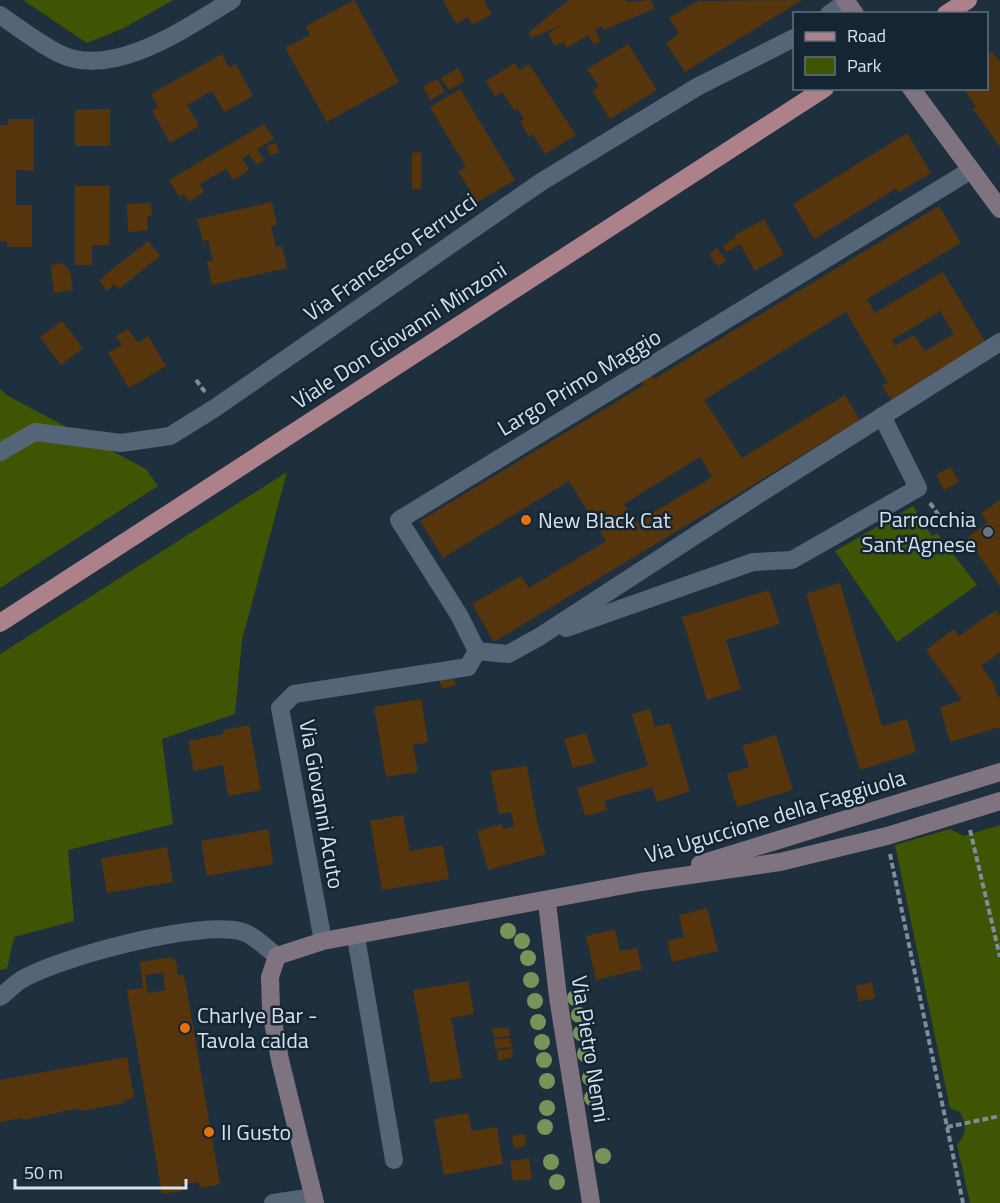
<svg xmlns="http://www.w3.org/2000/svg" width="1000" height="1203" font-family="'Titillium Web',sans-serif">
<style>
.green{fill:#3f5504}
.building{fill:#57350c;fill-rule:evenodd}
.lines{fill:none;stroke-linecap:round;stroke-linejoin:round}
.path{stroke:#7f8c99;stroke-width:4;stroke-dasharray:6 3;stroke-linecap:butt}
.street{stroke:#536577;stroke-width:18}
.secondary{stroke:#7f7380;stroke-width:18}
.primary{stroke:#ac818a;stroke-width:18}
.tree{fill:#77945b}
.food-dot{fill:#e8710a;stroke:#142534;stroke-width:2}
.worship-dot{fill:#6b7280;stroke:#142534;stroke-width:2}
.labels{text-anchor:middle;stroke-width:5;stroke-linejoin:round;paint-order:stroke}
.street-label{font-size:22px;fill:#d8e2ed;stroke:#142534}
.poi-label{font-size:22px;fill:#d8e2ed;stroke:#142534;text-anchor:start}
</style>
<rect width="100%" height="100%" fill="#1e2f3e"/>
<g class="green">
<polygon points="23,0 173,0 124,28 87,43"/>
<polygon points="0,389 8,396 146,469 158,486 0,588"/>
<polygon points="287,472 242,640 235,714 162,739 173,824 68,850 74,921 14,937 7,969 0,970 0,654"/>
<polygon points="913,506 932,536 937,533 977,585 897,642 835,551"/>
<path d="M 1000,825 L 1000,1203 L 970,1203 L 957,1145 C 967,1134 967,1125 960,1112 L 950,1108 L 895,845 L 950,829 L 964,836 Z"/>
</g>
<g class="building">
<polygon points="354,0 399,82 327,122 285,48 310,35 306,26"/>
<polygon points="443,0 484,0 492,14 472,25 468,17 456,24"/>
<polygon points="569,0 626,0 627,2 651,0 654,9 603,30 602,26 595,30 601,41 594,45 588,35 567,48 564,42 555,46 548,34 563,25 531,38 529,32"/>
<polygon points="699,0 700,1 802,0 685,72 666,43 679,34 669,18"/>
<polygon points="628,44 657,90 610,119 592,90 599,86 587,69"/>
<polygon points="992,52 1000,62 1000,147 973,109 976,107 963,88 987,88 987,56"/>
<polygon points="222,54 229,68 236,64 253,96 224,112 212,91 187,105 199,126 170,143 152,111 158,107 151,94"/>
<polygon points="515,63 519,70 529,64 576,135 545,154 533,134 529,137 520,122 524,119 517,109 515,111 502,92 495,96 486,81"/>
<polygon points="458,68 465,81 449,90 441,78"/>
<polygon points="437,79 445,92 430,100 423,87"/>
<polygon points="460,89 515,180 477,202 458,171 466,167 430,107"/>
<polygon points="102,109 110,109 110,146 75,146 75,110"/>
<polygon points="8,119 34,119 34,171 16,170 16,205 32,205 32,247 7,247 7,241 0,241 0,125 8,125"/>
<polygon points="264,124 274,139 257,149 264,160 257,165 249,154 242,159 249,169 242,175 233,180 226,169 200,184 204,192 189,202 184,194 179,197 169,180"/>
<polygon points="907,133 931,173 899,192 896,188 892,191 814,239 793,204"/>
<polygon points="276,143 279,153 270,155 267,146"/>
<polygon points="421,152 421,189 412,189 412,153"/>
<polygon points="75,186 110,186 109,245 92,245 92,265 75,265"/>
<polygon points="272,202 277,225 271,226 276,247 282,246 287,268 212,285 207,262 213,261 208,240 203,241 197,219"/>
<polygon points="151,203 152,215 147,216 148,230 128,232 127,204"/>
<path d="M 939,206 L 961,243 L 867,299 L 875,313 L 943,272 L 986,343 L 891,400 L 882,385 L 888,383 L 846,312 L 704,400 L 742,458 L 845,395 L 860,420 L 494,642 L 472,604 L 521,576 L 529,588 L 606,541 L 569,481 L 443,558 L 420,521 L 644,385 L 640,377 L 649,372 L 654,379 ZM 940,311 L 954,334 L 925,351 L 914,335 L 895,346 L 892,340 ZM 700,457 L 712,477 L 636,523 L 624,504 Z"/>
<polygon points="764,219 784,254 755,271 740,244 727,252 723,246 736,237 735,235"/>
<polygon points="148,241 160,256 119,289 114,284 107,291 99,280"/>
<polygon points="717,248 726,261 718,266 709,254"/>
<polygon points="63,263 70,271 73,290 54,293 51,265"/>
<polygon points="62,321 83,348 61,365 40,338"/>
<polygon points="128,329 138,343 148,336 166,366 129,388 108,353 122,345 116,336"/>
<polygon points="951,467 959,482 944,490 936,475"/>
<polygon points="1000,500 1000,586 967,538 987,523 981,513"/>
<polygon points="840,583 882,726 907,719 916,752 860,770 806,594"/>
<polygon points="769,590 780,624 726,640 741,689 707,700 682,617"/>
<polygon points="996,610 1000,616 1000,652 981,666 994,684 998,697 1000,696 1000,727 950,742 940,707 962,700 926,650 954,629 959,636"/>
<polygon points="453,675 456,685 442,689 439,679"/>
<polygon points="421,699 428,742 413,745 418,772 386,777 374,707"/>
<polygon points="650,709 655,727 670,723 690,791 657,802 652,787 604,801 607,810 585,816 577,788 648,766 632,714"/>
<polygon points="249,725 261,790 228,796 223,765 194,771 188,741 224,734 223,730"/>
<polygon points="586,733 595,762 573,768 564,739"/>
<polygon points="776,735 793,790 737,807 727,774 749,767 742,746"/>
<polygon points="527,766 537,821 546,854 488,870 477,831 502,824 503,829 514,826 511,812 499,814 490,771"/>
<polygon points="403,815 410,851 443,845 449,879 382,890 370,821"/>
<polygon points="268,829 273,864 207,876 201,841"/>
<polygon points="167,847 173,882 107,893 101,858"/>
<polygon points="707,908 718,951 672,962 667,941 684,937 679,915"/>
<polygon points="615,929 620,951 637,948 642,969 596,980 586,936"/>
<path d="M 171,957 L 172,960 L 176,959 L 178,975 L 183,975 L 185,980 L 220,1184 L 200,1188 L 199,1182 L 181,1185 L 182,1191 L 162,1194 L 127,990 L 143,988 L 140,962 ZM 163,973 L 165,990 L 148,993 L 145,975 Z"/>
<polygon points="468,981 474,1014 451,1018 462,1078 430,1083 413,990"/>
<polygon points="872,982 875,998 859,1002 856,986"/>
<polygon points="509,1027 510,1036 494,1038 492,1029"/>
<polygon points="510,1038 512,1047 495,1049 494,1039"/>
<polygon points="512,1048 513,1057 498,1061 497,1051"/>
<polygon points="127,1057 134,1098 124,1100 125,1103 80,1111 80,1108 23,1120 23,1118 0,1122 0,1080"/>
<polygon points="468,1113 472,1131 497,1127 503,1164 444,1175 434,1119"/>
<polygon points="525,1134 526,1146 514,1148 512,1136"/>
<polygon points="529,1158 532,1179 513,1181 510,1161"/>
</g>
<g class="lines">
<g class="path">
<polyline points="196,380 205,392"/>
<polyline points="930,503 943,521"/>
<polyline points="970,830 1000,957"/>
<polyline points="890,854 963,1203"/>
<polyline points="947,1127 1000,1116"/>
</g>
<g class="street">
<polyline points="829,14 846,2"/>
<path d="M 0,15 C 19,28 38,43 58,53 C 112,81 187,27 232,0"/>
<polyline points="0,452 35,432 121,443 170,436 215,408 541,182 697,87 794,38"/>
<polyline points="566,628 753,562 792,560 918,488 882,416"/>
<polyline points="477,651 459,615 399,520 971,170"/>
<polyline points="477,651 508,654 539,637 756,496 1000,342"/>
<polyline points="356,937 394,1160"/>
<polyline points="323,941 280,708 294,694 468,667 477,651"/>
<path d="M 0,997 C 7,992 14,984 21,980 C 59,957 202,919 243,932 C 254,935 267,949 277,956"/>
<polyline points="273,1203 314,1197"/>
</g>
<g class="secondary">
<polyline points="845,0 855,14"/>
<polyline points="911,88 1000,209"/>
<polyline points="700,864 1000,772"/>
<polyline points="547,902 558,997 591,1203"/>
<polyline points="315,1203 280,1060 271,1011 270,977 277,956 323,941 641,882 780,862 887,836 1000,801"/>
</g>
<g class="primary">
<polyline points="946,14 968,0"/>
<polyline points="0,623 825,88"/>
</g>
</g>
<g class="tree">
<circle cx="508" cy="931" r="8"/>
<circle cx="522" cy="941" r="8"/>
<circle cx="528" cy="958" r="8"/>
<circle cx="531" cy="980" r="8"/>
<circle cx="575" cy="998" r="8"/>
<circle cx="535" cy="1001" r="8"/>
<circle cx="579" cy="1015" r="8"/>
<circle cx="538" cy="1022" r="8"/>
<circle cx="581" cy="1033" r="8"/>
<circle cx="542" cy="1042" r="8"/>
<circle cx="585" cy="1054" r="8"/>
<circle cx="544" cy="1060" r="8"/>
<circle cx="590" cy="1078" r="8"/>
<circle cx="547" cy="1081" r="8"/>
<circle cx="592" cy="1098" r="8"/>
<circle cx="547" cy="1108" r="8"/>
<circle cx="545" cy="1127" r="8"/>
<circle cx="603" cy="1156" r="8"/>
<circle cx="551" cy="1162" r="8"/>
<circle cx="557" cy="1182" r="8"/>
</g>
<g class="food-dot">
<circle cx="526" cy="520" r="6"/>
<circle cx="185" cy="1028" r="6"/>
<circle cx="209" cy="1132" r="6"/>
</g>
<circle class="worship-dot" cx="988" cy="532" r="6"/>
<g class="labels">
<g class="street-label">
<text transform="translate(390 257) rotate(-35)" y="8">Via Francesco Ferrucci</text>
<text transform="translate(399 335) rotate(-33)" y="8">Viale Don Giovanni Minzoni</text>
<text transform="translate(579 382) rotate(-31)" y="8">Largo Primo Maggio</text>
<text transform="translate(322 804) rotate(80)" y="8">Via Giovanni Acuto</text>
<text transform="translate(775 816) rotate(-17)" y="8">Via Uguccione della Faggiuola</text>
<text transform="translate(591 1049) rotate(81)" y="8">Via Pietro Nenni</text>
</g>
<g class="poi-label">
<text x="976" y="527" text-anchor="end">Parrocchia<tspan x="976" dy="25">Sant'Agnese</tspan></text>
<text x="538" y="528">New Black Cat</text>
<text x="197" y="1023">Charlye Bar -<tspan x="197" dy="25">Tavola calda</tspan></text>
<text x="221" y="1140">Il Gusto</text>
</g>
</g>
<rect x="793" y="12" width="195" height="78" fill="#142534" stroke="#62717e" stroke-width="1.5"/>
<rect x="805" y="32" width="30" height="9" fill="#ac818a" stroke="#62717e" stroke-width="1.5"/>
<text x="847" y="42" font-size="18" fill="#d8e2ed">Road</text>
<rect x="805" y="57" width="30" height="18" fill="#3f5504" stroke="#62717e" stroke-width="1.5"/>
<text x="847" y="72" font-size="18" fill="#d8e2ed">Park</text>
<path d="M15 1179v9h171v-9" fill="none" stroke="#d8e2ed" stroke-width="3"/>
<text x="24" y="1179" font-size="18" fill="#d8e2ed" stroke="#142534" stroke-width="4.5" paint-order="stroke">50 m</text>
</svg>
